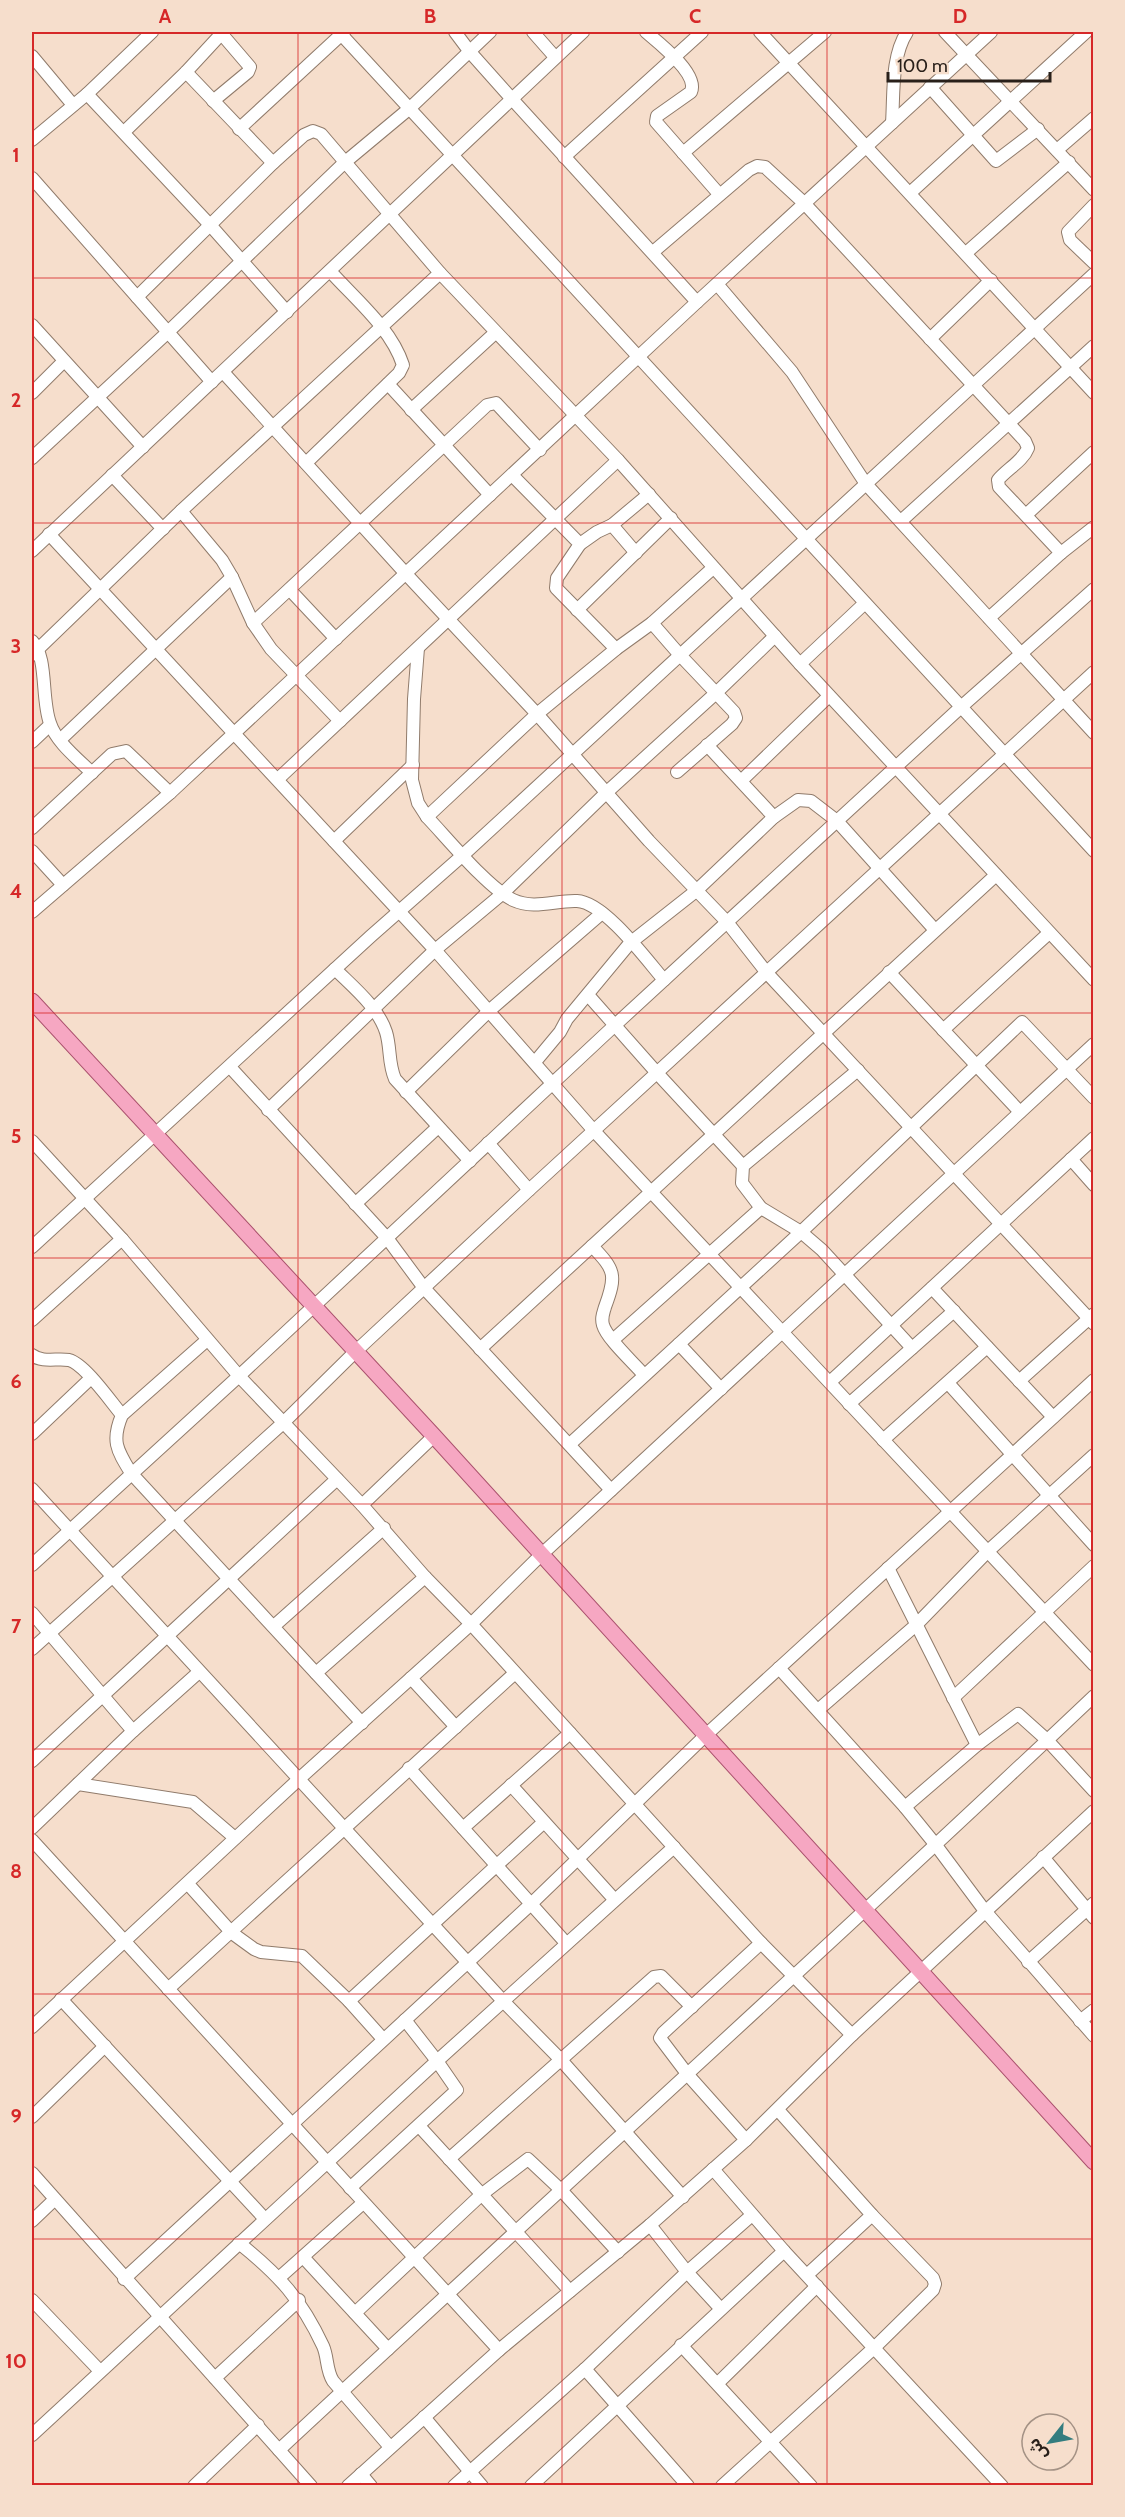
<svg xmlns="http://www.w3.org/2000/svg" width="1125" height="2517" font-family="Cabin,'Noto Sans Arabic',sans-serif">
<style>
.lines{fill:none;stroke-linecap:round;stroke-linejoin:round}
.minor-casing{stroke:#907b6b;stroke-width:14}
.major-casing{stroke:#aa516d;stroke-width:17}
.minor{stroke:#fff;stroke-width:12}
.major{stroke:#f6a7c2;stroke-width:15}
.grid{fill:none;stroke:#d62828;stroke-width:1.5;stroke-opacity:0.55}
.neatline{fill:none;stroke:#d62828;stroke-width:2}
.grid-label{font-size:20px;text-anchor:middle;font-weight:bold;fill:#d62828}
</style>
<rect width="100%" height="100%" fill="#f6decc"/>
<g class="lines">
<defs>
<g id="minor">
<polyline points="339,32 1094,851"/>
<polyline points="455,32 470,52 511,98 697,302"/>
<polyline points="533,32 555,57"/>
<path d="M 646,32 C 659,43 699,74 691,92 L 657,116 L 656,122 L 719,194"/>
<polyline points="760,32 1094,393"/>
<polyline points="945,32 1094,190"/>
<polyline points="32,56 73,105"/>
<polyline points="186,72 273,163"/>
<polyline points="930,87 996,161 1038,129"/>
<polyline points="87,94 211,226 287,312"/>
<polyline points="213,101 248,72 250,67 220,32"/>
<path d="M 892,123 C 894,93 891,57 907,32"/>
<polyline points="239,129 344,32"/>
<polyline points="124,132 186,72 223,32"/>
<polyline points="32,140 87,94 152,32"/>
<polyline points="1057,150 1094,118"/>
<polyline points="683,153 825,32"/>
<polyline points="564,157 702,32"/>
<polyline points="32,178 212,382"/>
<polyline points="910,193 1086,32"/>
<polyline points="1094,205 1068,232 1070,240 1094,263"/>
<path d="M 653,252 L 749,170 L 757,166 L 765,167 L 804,203 L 1025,441 L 1028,448 C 1023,461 1007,469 998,480 L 999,487 L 1061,553 L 1094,527"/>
<polyline points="966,253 1069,162"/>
<polyline points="717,284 792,372 866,484 1094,733"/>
<polyline points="137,297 273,163 304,135 313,131 321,134 440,273 618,460 800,664 1094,980"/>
<polyline points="32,325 143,447"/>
<polyline points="930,339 991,280"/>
<polyline points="223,372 407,575 537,714 649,841 727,922 767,973 1094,1324"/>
<polyline points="388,384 490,495"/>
<polyline points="32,393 64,361"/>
<polyline points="411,410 495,333"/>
<polyline points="32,458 168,332 344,163 410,108 490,32"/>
<path d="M 306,463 L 399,373 L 403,365 C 391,328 355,299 330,271"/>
<polyline points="112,475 163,529"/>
<polyline points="512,475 580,544 557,578 556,588 616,649"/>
<polyline points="181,511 222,560 232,577 253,623 271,649 340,721"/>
<polyline points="1027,514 1094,452"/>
<polyline points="901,521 1094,346"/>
<polyline points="612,525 636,553"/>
<polyline points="49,534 435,950 595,1132 1094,1665"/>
<polyline points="580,544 597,532 612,525 649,494"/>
<polyline points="32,551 583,32"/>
<polyline points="290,590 336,639"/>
<polyline points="577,610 671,518"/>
<polyline points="989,618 1061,553"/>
<polyline points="253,623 487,405 496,403 540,450"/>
<polyline points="652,623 679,654 734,712 736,718 732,724 677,772"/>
<path d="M 32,641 C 48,657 41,699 50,723 C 56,742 78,759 92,773"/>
<path d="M 418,648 L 414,699 L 412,780 L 418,803 L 427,817 C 448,839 488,888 513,900 C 535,910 555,900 577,901 C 604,902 646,959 664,980"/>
<polyline points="32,655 181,511 440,273"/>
<polyline points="800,664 865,603"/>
<polyline points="61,739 232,577"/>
<polyline points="32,742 50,725"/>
<polyline points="707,745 774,817"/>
<polyline points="278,779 618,460"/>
<polyline points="741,781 829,696"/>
<polyline points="427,817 537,714 616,649 652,623 713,568"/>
<polyline points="32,828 112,754 126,751 170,793"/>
<polyline points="334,841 413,765"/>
<polyline points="32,851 63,885"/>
<polyline points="32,912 170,793 697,302 991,32"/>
<path d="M 335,969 C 353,987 378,1007 386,1032 C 391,1048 388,1063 395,1079 L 470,1161"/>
<polyline points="889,972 1020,1112"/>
<polyline points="588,995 657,1073 743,1166"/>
<polyline points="943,1030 1049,933"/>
<polyline points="535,1062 560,1032 567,1019 630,943 696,891 774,817 798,800 811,801 837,821 935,930"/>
<polyline points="230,1067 387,1238 424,1288 611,1490"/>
<polyline points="858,1070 743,1166 742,1183 761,1208 801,1232 822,1250 912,1348"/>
<polyline points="406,1092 490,1010 602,913"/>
<polyline points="268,1110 435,950 502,894 607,792 716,693 775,636"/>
<polyline points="32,1141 122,1239 239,1376 362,1505 425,1577 471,1624 761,1943 852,2035"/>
<polyline points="488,1143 529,1190"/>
<polyline points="1071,1159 1094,1185"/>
<polyline points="355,1204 438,1127"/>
<path d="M 592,1246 C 615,1270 617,1275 605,1307 C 603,1314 601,1318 603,1325 C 607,1339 634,1363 644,1375"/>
<polyline points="32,1247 371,936 463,855 1094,274"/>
<polyline points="932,1288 1053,1417"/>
<polyline points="32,1320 122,1239"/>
<polyline points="614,1339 761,1208"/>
<path d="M 207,1340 L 122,1415 C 111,1441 117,1450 131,1473 L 362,1723"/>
<polyline points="679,1344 721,1389"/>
<polyline points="480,1349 996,875"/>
<path d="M 32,1355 C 43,1363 56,1358 69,1360 C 85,1364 111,1402 122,1415"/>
<polyline points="1019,1381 1094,1314"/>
<polyline points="830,1382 1094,1138"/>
<polyline points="948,1383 1094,1545"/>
<polyline points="849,1404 954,1311"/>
<polyline points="32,1434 91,1378"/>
<polyline points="883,1440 987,1347"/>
<polyline points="570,1444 801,1232 1022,1022 1094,1098"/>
<polyline points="32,1489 504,2002 561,2060 683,2197"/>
<polyline points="362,1505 434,1436"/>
<polyline points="32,1565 239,1376 614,1026 961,707 1094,589"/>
<polyline points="888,1568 977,1745"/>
<polyline points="32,1613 133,1731"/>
<polyline points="274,1626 384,1528"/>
<polyline points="32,1649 283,1423 355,1352 529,1190 1094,672"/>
<polyline points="779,1668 905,1807 935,1844 985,1911 1094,2036"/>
<polyline points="316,1673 425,1577"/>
<polyline points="411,1678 456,1727"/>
<polyline points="953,1698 1094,1566"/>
<polyline points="818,1710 916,1625 987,1552 1094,1455"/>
<polyline points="32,1761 337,1479"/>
<polyline points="409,1768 566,1943"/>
<polyline points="78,1784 193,1802 235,1838"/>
<polyline points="511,1785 614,1899"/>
<polyline points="905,1807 977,1745 1018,1714 1047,1740 1094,1791"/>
<polyline points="32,1828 133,1731 199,1672"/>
<polyline points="463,1828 570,1733"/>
<polyline points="32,1840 499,2350"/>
<polyline points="1043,1857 1094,1918"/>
<polyline points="188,1884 232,1933 254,1949 261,1952 302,1956 349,2001 383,2039"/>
<polyline points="1028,1962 1094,1903"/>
<polyline points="168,1989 515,1673"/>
<polyline points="61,1999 265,2219"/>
<polyline points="349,2001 544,1822"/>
<polyline points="1080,2021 1094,2010"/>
<polyline points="32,2027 299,1779 471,1624 542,1554 1094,1044"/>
<polyline points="32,2117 105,2046"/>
<polyline points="419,2126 570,2291"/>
<polyline points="746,2140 688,2075 660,2038 663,2033 761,1943"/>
<polyline points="449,2159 654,1977 661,1976 692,2007"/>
<polyline points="713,2169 784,2251 1002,2486"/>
<polyline points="32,2173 311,2486"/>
<polyline points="350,2188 457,2090 437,2061 405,2020"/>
<polyline points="32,2221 54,2200"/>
<polyline points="650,2225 687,2272 720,2308"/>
<path d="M 239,2243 C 279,2275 301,2299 323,2346 C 328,2357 326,2370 333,2381 L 390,2447"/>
<polyline points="303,2257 388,2349"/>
<polyline points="807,2275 872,2215"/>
<polyline points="280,2277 363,2203"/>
<polyline points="124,2279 531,1904 707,1734 1094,1380"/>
<polyline points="32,2300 100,2371"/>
<polyline points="355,2313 481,2195 528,2159 561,2190 618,2252"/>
<polyline points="681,2345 811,2486"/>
<polyline points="585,2369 688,2486"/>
<polyline points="215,2378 299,2300"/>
<polyline points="718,2383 817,2286"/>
<polyline points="424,2417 482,2486"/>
<polyline points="32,2435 437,2061 674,1847"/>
<path d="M 279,2450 C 550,2198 825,1951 1094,1696"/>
<polyline points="361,2474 371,2486"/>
<polyline points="194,2486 258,2425"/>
<polyline points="348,2486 499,2350 650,2225 746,2140 852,2035 1094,1811"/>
<polyline points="454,2486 585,2369 687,2272 752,2215"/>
<polyline points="531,2486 784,2251"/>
<polyline points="722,2486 875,2347 933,2290 935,2284 933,2278 872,2215 778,2110"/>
</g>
<polyline id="major" points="32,1001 434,1436 1094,2162"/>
</defs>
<use href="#minor" class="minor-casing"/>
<use href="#major" class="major-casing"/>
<use href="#minor" class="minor"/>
<use href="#major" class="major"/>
</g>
<path class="grid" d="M 298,32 L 298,2486M 562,32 L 562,2486M 827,32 L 827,2486M 32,278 L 1094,278M 32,523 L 1094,523M 32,768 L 1094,768M 32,1013 L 1094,1013M 32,1258 L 1094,1258M 32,1504 L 1094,1504M 32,1749 L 1094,1749M 32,1994 L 1094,1994M 32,2239 L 1094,2239"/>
<rect width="1125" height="2517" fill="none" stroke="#f6decc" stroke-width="66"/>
<g transform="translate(1050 2442) rotate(239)"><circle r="28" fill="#f6decc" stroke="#a49285" stroke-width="1.5"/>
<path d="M0-4.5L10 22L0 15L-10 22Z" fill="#347d7f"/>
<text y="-9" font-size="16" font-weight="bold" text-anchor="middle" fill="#29201a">ش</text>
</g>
<path d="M888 72v9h162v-9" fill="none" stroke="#29201a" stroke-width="3"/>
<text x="897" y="72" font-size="18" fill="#29201a" stroke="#f6decc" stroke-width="4.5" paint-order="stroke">100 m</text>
<rect x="33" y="33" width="1059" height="2451" class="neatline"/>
<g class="grid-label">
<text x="165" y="23">A</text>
<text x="430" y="23">B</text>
<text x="695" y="23">C</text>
<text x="960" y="23">D</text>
<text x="16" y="162">1</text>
<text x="16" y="407">2</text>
<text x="16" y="653">3</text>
<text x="16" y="898">4</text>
<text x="16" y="1143">5</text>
<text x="16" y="1388">6</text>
<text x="16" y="1633">7</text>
<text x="16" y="1878">8</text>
<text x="16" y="2123">9</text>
<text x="16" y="2368">10</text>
</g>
</svg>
